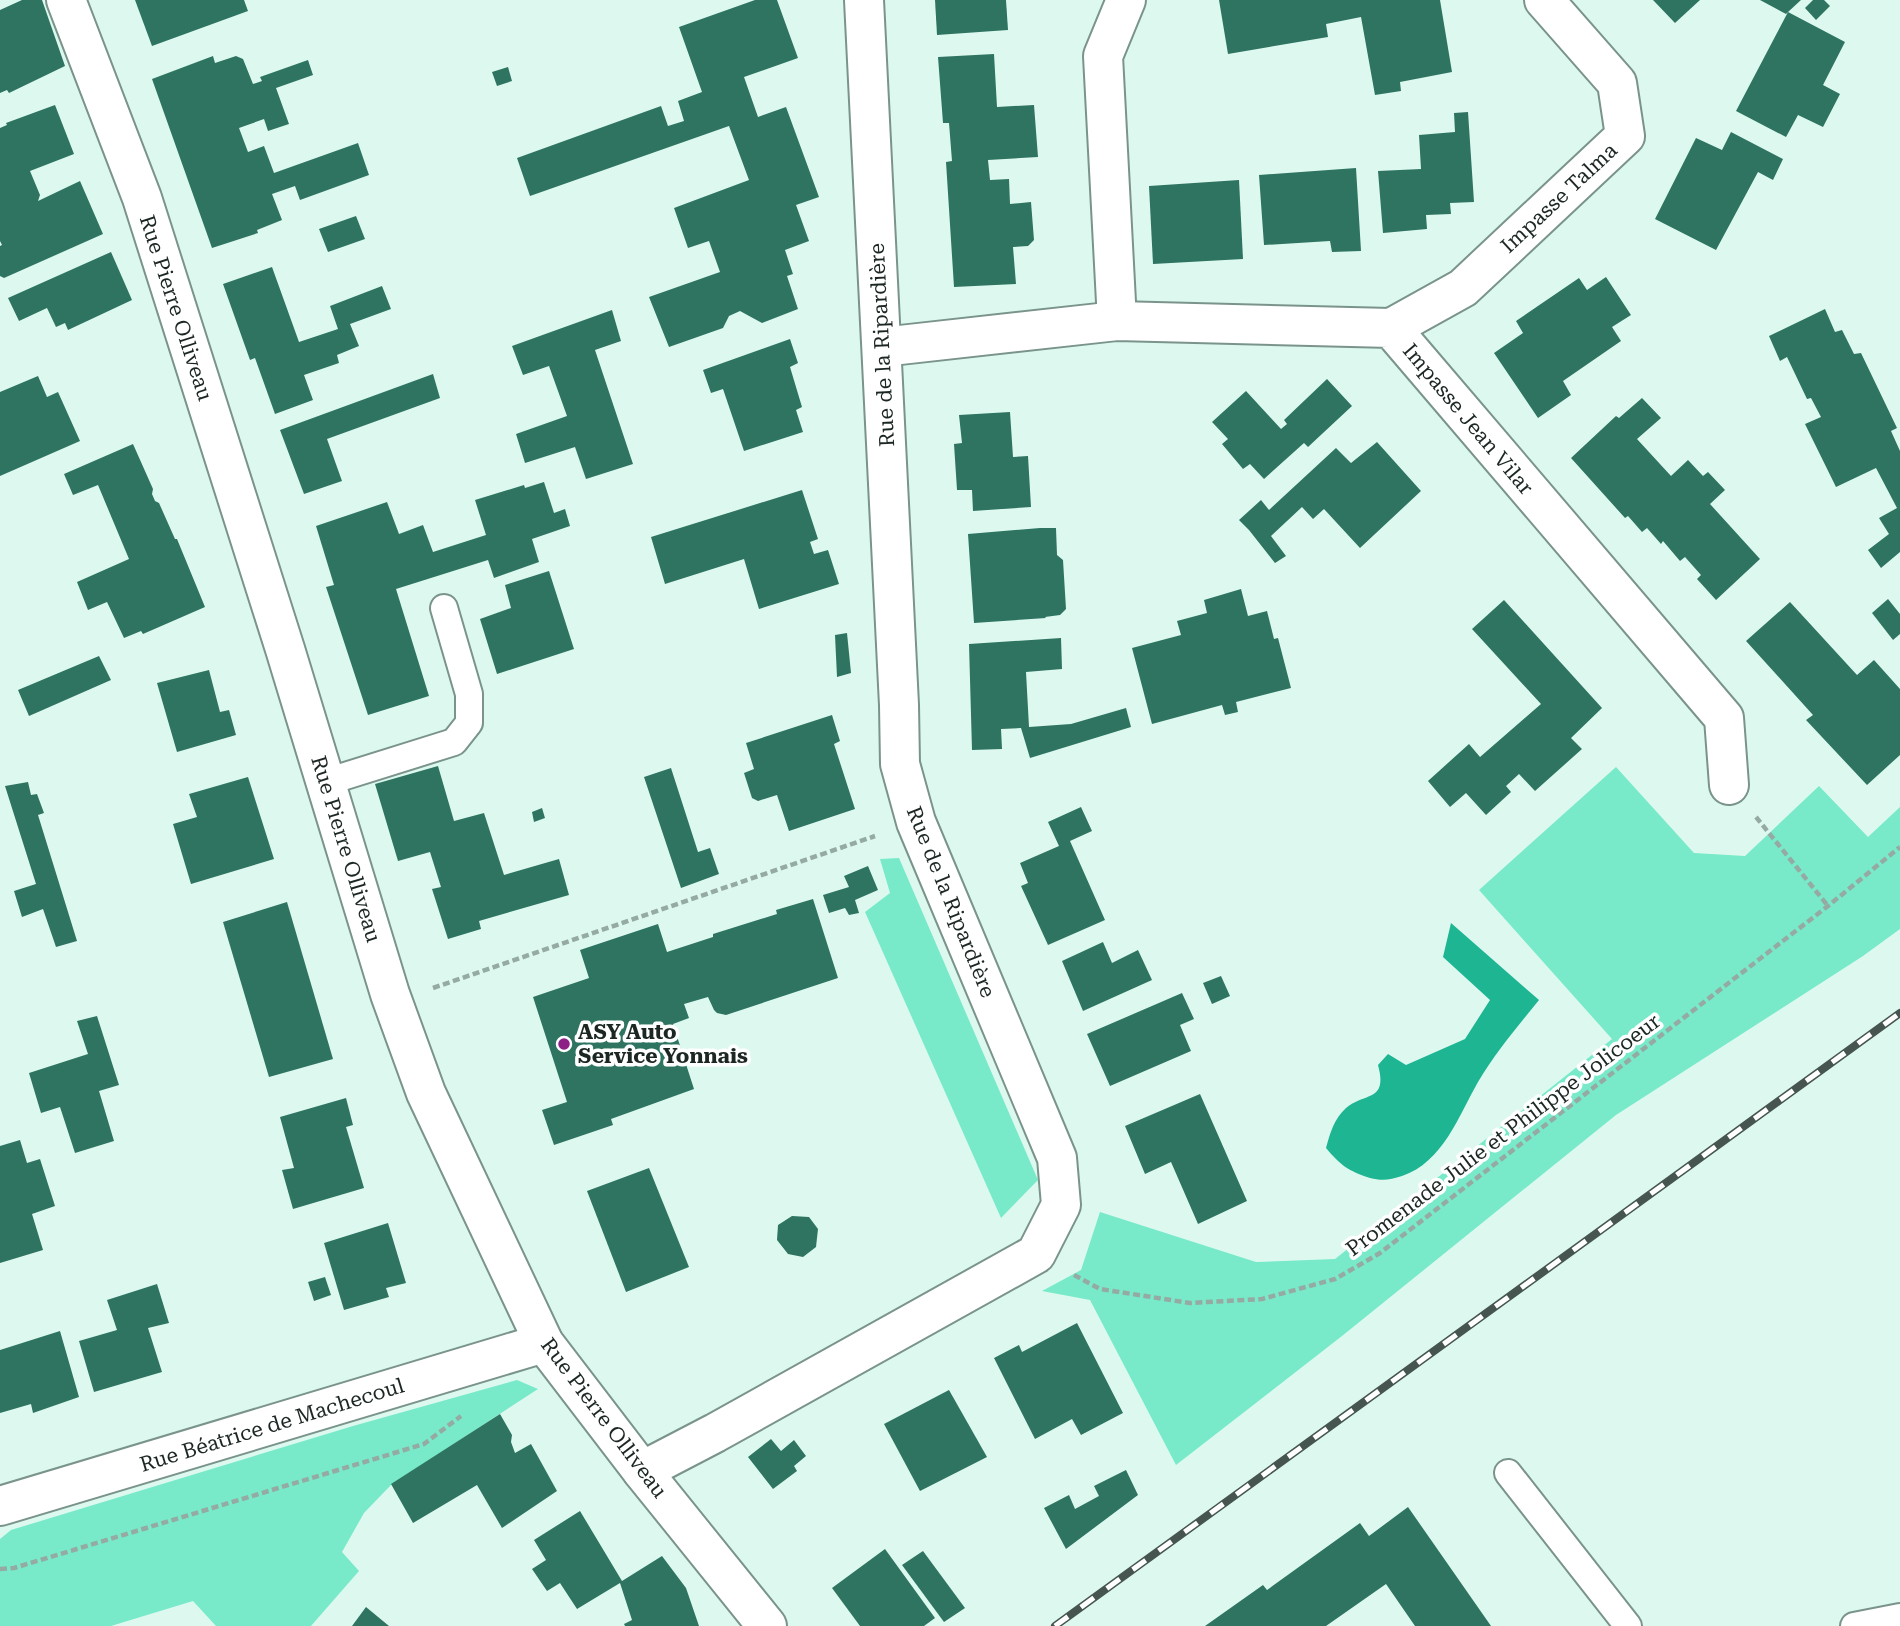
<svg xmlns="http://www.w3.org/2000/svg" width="1900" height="1626" font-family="'Roboto Serif',serif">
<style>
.green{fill:#78eac9}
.water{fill:#1eb593}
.building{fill:#2e7461}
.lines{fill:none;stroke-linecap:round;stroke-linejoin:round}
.lane-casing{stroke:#7a948b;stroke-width:30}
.street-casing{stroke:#7a948b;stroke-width:42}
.path{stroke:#95aaa2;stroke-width:4.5;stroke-dasharray:7 3.5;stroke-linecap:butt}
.lane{stroke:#fff;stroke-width:26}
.street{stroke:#fff;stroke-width:38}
.rail-casing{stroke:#465550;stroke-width:8}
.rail{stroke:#fff;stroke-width:5;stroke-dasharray:16;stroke-linecap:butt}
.poi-dot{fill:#8d2185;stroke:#fff;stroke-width:2.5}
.labels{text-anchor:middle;stroke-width:7;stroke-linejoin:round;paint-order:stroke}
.street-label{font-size:21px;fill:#1c2723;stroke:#fff}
.poi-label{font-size:21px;font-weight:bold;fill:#1c2723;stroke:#fff;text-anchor:start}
</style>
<rect width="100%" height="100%" fill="#ddf9ef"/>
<g class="green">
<polygon points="1616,767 1694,853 1745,856 1819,786 1868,837 1900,807 1900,929 1863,956 1616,1115 1342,1336 1176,1465 1090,1300 1042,1291 1081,1270 1100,1212 1256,1262 1335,1259 1612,1039 1479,890"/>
<polygon points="899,858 1038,1180 1001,1218 865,912 890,893 880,859"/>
<polygon points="517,1380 538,1389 391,1485 364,1513 342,1552 359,1571 311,1626 216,1626 193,1601 111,1626 0,1626 0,1539 11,1530 353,1426"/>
</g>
<path class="water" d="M 1451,923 L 1539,1000 C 1518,1026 1495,1053 1478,1082 C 1458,1117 1443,1162 1402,1176 C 1390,1180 1382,1181 1370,1178 C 1349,1171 1341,1166 1326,1148 C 1330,1133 1334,1119 1346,1108 C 1365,1092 1388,1102 1378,1065 L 1388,1054 L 1406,1065 L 1465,1039 L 1490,1000 L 1443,957 Z"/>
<g class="building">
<polygon points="22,0 42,0 65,66 9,93 7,90 0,93 0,10"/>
<polygon points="135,0 244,0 248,11 152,46"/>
<polygon points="755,0 777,0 798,58 744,77 758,117 786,107 819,197 796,205 809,241 785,250 793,274 787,276 798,309 762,323 740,311 729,316 723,328 669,347 649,297 720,272 709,241 688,248 674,208 749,180 729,126 530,196 517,158 661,106 668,126 684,121 678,101 702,92 679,27"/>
<polygon points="935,0 1006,0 1008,30 937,35"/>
<polygon points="1219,0 1440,0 1452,72 1400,82 1401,91 1375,95 1361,17 1326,24 1328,37 1228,54"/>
<polygon points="1653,0 1700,0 1675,23"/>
<polygon points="1760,0 1801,0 1788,12 1845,42 1823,85 1840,94 1823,127 1798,115 1786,137 1736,111 1788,12 1786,14"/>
<polygon points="1813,0 1824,0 1830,6 1816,20 1805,8"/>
<polygon points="994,54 997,107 1034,105 1038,157 988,160 990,180 1009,179 1010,204 1031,202 1034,240 1028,246 1013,247 1016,284 954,287 946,162 952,161 949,123 943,123 938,57"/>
<polygon points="213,56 215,63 236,56 243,59 253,84 262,81 260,77 308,60 313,75 276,88 289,124 268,131 264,119 239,128 248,152 264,146 274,173 358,143 369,175 300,200 295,186 272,194 282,220 257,230 258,233 212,248 152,79"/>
<polygon points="508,67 512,81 497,86 492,72"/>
<polygon points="55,105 74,154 30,171 40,195 38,201 80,181 103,234 4,278 0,276 0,246 2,245 0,241 0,128 7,125 6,123"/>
<polygon points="1468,112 1474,202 1450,203 1451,214 1426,215 1427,229 1383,233 1378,171 1421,169 1419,135 1455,132 1454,113"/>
<polygon points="1731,132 1783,159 1773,180 1758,172 1716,250 1655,219 1696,138 1722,150"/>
<polygon points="1356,168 1361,251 1332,252 1330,241 1264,245 1259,175"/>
<polygon points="1239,180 1243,259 1153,264 1149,186"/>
<polygon points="356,216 365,239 328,252 319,229"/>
<polygon points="111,252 132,300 68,330 65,323 56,327 47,308 19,321 8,298"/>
<polygon points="272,267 299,342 338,329 330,306 382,286 391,309 350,324 359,346 337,355 339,363 304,375 313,400 275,414 255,358 250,360 223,284"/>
<polygon points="1606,277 1631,315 1612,327 1621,341 1563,381 1571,395 1538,418 1494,353 1523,333 1516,321 1579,278 1587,290"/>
<polygon points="1825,309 1835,332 1842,330 1854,354 1861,353 1897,428 1891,431 1900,451 1900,552 1881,568 1868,550 1889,534 1879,518 1897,508 1876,468 1836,487 1805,424 1821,417 1811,398 1807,399 1787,357 1780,361 1769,336"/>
<polygon points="612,310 621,341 595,350 633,464 586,479 575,447 525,463 516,434 567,416 549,366 523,375 512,346"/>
<polygon points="790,339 798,363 790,367 802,407 796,410 803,432 744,451 723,389 711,393 703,370"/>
<polygon points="433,374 440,398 327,439 342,481 304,494 280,430"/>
<polygon points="38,376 47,397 58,392 80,441 0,476 0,392"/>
<polygon points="1327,379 1352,406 1308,447 1304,443 1264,479 1250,464 1243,469 1222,444 1228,439 1212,422 1246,391 1281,429 1287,424 1284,420"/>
<polygon points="1642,398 1661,418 1637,439 1671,476 1688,460 1703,476 1708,472 1725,490 1710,504 1760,559 1716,600 1697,579 1701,575 1685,557 1680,561 1663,541 1661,544 1647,528 1642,532 1628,516 1625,518 1571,458 1616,416 1619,418"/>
<polygon points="1010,412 1013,457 1028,456 1031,507 973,511 972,490 957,490 954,444 962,443 959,415"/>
<polygon points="1377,442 1421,491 1360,548 1324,509 1313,519 1302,507 1271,536 1286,556 1275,563 1249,530 1239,520 1261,500 1269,510 1336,448 1351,463"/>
<polygon points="133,444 153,489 152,494 155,501 159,503 175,539 177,539 205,607 143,634 141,631 124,638 107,602 88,610 77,582 129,559 98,485 73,495 64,474"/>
<polygon points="544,482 554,513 565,509 570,526 532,539 539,562 494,578 488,560 396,589 429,696 368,715 326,587 334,585 316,526 387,502 399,534 423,525 433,552 486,535 475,500 524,485 525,488"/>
<polygon points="802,490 818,539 810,542 814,554 828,550 839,584 759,609 744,559 665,584 651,537"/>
<polygon points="1040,528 1056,528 1057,555 1063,560 1066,609 1060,615 1045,617 1046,618 974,623 968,534"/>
<polygon points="549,571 574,649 497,674 480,619 511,608 505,585"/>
<polygon points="1241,589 1248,616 1267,611 1274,639 1278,638 1291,688 1236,702 1238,712 1225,715 1222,705 1152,724 1132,648 1181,635 1177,621 1207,613 1204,600"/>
<polygon points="1888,599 1900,614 1900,634 1893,640 1872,613"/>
<polygon points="1504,600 1602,708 1571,738 1582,749 1535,791 1519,774 1506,786 1511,792 1486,815 1466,793 1450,807 1428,781 1469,744 1480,757 1541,704 1472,629"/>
<polygon points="1790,602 1857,675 1874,660 1900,689 1900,755 1867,785 1806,720 1813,715 1746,641"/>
<polygon points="847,633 851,673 837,677 835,635"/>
<polygon points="1061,638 1062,669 1026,672 1029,727 1071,724 1126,708 1131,727 1030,758 1021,728 1001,729 1002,749 972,750 969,644"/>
<polygon points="99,656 111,680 29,716 18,690"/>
<polygon points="209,670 220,712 229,710 236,735 177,752 157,683"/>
<polygon points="832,715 840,741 834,744 855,809 789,831 777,795 758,801 752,798 744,773 754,769 746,743"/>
<polygon points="438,766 454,821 484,813 504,875 559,859 569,895 479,921 481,929 448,939 432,889 441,887 430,852 398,861 375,784"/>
<polygon points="671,768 698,852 710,848 719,874 681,888 644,777"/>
<polygon points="248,777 274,859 191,884 173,824 197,817 189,794"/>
<polygon points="28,782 31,795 37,794 44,813 38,815 77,941 56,947 43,909 22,917 14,891 36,884 5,786"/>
<polygon points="1081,807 1092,831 1070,841 1105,920 1048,945 1021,886 1028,883 1020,863 1059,846 1048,822"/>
<polygon points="542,808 545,818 534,822 532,812"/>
<polygon points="868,866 878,890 855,900 859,913 849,915 845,908 829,913 823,895 849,887 844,876"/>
<polygon points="813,899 838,978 726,1015 717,1013 714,1010 708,997 684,1004 689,1018 673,1024 694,1089 611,1119 613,1125 554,1145 542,1110 567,1102 533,997 589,978 580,950 658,924 667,952 713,937 713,934 777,914 776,910"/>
<polygon points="287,902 333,1059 269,1077 223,922"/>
<polygon points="1103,942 1112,963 1138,950 1152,980 1083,1011 1062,961"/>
<polygon points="1221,976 1230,996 1212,1004 1203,983"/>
<polygon points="1182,993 1194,1019 1180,1025 1191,1051 1110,1086 1087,1034"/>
<polygon points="97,1016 119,1085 99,1091 114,1141 75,1153 60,1107 41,1113 29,1073 88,1054 77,1021"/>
<polygon points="1200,1094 1247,1201 1198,1224 1171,1162 1145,1174 1125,1126"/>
<polygon points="346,1098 353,1125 346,1127 364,1188 293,1209 282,1170 294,1168 280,1117"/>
<polygon points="20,1140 27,1163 40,1159 55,1206 32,1214 43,1250 0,1263 0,1146"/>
<polygon points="649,1168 689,1267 626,1292 587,1191"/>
<polygon points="792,1216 809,1217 818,1229 816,1247 803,1257 788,1254 777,1240 778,1225"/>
<polygon points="388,1223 406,1283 386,1288 389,1297 344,1310 324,1243"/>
<polygon points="325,1277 331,1295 314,1301 308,1282"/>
<polygon points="157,1284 169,1323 148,1328 162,1372 94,1392 79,1341 117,1330 107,1300"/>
<polygon points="1077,1323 1123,1413 1081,1435 1072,1419 1035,1439 994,1358 1019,1345 1022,1352"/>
<polygon points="60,1331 79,1397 33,1413 31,1404 0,1413 0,1350"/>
<polygon points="949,1390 987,1457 920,1491 884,1424"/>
<polygon points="500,1414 512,1435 511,1442 515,1453 531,1444 557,1491 502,1528 477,1485 413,1523 391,1484"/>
<polygon points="771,1439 781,1451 794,1440 806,1456 794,1466 797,1471 773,1489 748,1457"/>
<polygon points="1126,1470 1138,1495 1066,1549 1044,1508 1069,1495 1075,1509 1099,1496 1094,1486"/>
<polygon points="1408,1507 1491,1626 1415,1626 1386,1584 1326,1626 1205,1626 1263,1585 1267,1590 1360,1523 1369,1536"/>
<polygon points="580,1511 622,1581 662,1556 686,1588 699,1626 625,1626 624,1624 632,1620 620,1583 577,1609 560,1583 547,1591 532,1569 546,1560 534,1540"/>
<polygon points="885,1549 935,1618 924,1626 860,1626 832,1588"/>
<polygon points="923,1551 965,1608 944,1622 902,1565"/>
<polygon points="366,1607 389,1626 352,1626"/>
</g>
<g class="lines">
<defs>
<g id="lane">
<polyline points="326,782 454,742 469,723 469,694 444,608"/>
<polyline points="1508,1473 1628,1626"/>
<polyline points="1854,1626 1900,1617"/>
</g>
<g id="street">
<polyline points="66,0 142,198 285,649 390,994 426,1093 544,1343 642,1471 767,1626"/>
<polyline points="1117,321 1103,56 1126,0"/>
<polyline points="1391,328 1463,288 1625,136 1617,83 1544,0"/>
<polyline points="882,347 1117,321 1391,328 1724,718 1729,785"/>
<polyline points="642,1471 715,1433 1036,1254 1061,1205 1057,1158 916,822 900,764 899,705 864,0"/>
<polyline points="0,1506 544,1343"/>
</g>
</defs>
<use href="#lane" class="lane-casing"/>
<use href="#street" class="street-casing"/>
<g class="path">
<polyline points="1756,817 1828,906"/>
<polyline points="433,988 875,836"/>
<polyline points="1074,1275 1100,1289 1190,1303 1262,1299 1335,1279 1380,1253 1828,906 1900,847"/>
<polyline points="0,1569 14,1568 424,1444 461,1416"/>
</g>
<use href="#lane" class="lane"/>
<use href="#street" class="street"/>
<defs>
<polyline id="rail" points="1055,1626 1900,1013"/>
</defs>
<use href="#rail" class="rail-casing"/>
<use href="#rail" class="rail"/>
</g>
<circle class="poi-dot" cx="564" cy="1044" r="7"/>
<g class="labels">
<g class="street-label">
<text transform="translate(1559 198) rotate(-43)" y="7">Impasse Talma</text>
<text transform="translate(176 308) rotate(72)" y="7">Rue Pierre Olliveau</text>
<text transform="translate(882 345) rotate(-93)" y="7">Rue de la Ripardière</text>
<text transform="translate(1468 419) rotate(50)" y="7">Impasse Jean Vilar</text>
<text transform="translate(346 849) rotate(73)" y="7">Rue Pierre Olliveau</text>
<text transform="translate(951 902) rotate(68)" y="7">Rue de la Ripardière</text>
<text transform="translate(1503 1135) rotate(-37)" y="7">Promenade Julie et Philippe Jolicoeur</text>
<text transform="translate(604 1418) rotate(53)" y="7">Rue Pierre Olliveau</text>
<text transform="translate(272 1425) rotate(-17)" y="7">Rue Béatrice de Machecoul</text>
</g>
<g class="poi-label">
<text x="578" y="1039">ASY Auto<tspan x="578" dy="24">Service Yonnais</tspan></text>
</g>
</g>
</svg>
